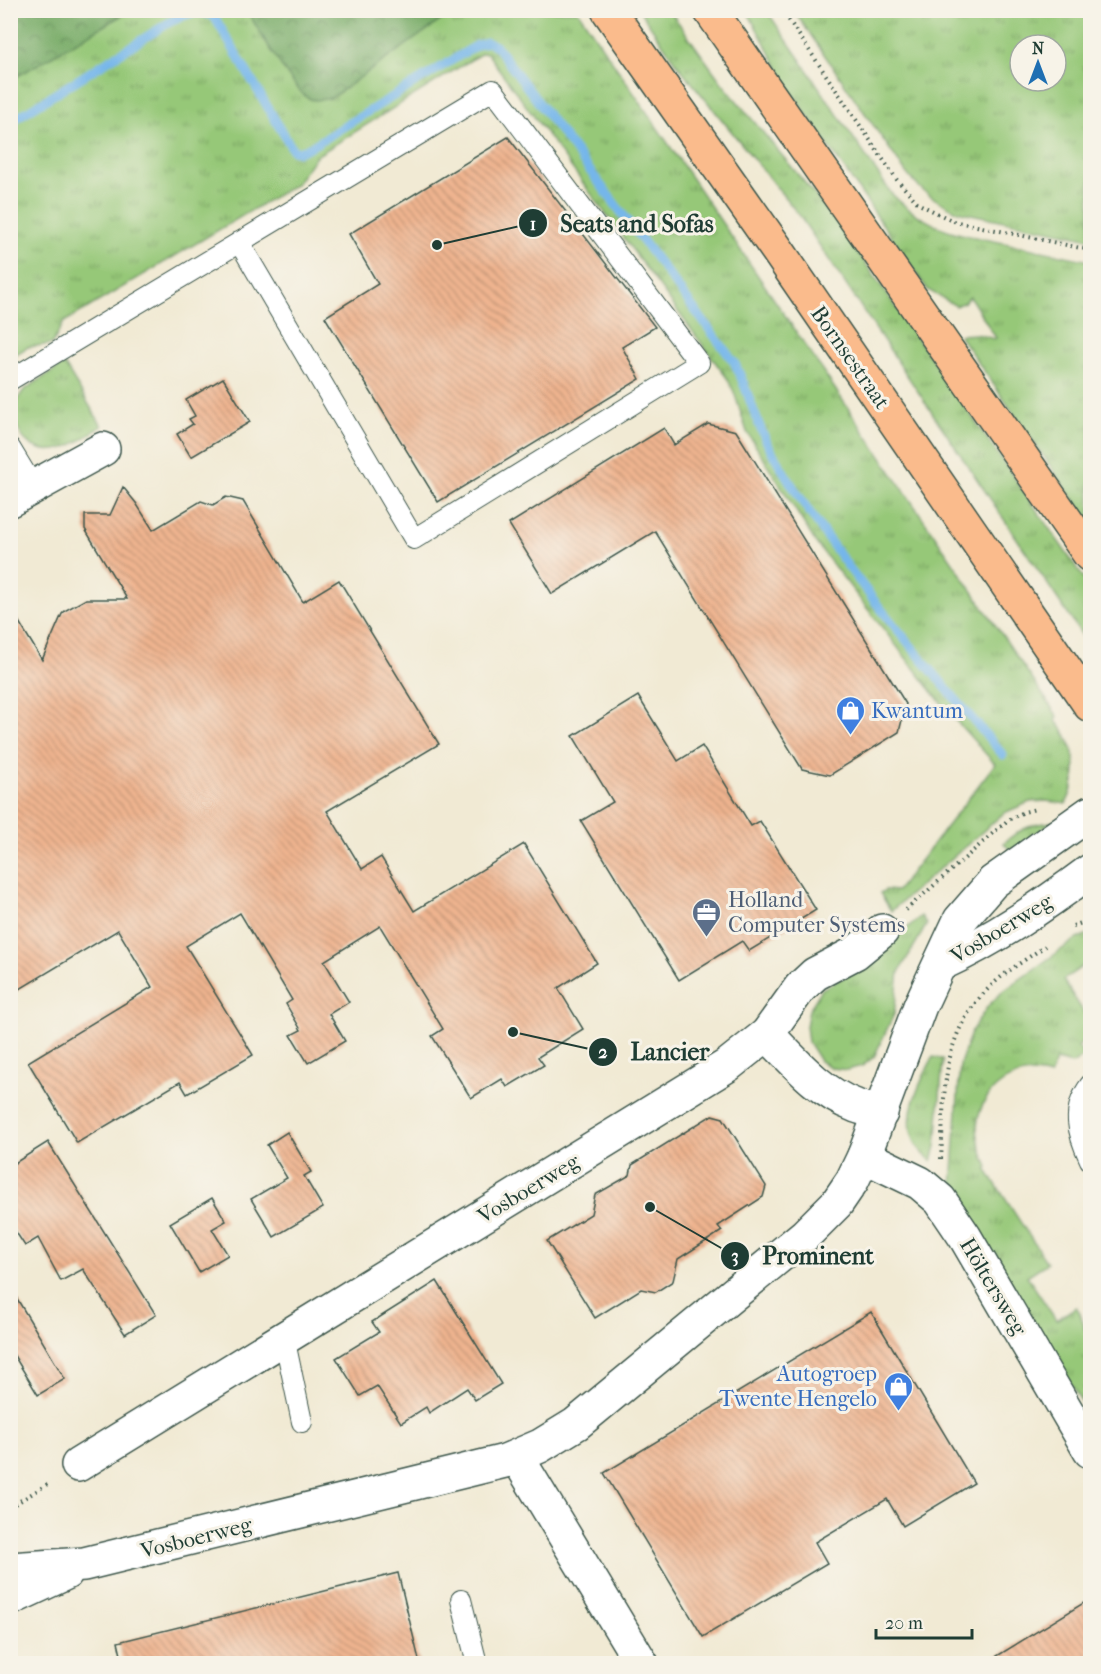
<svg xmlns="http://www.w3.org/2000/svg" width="1101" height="1674" font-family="'IM FELL French Canon',serif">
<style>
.grass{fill:url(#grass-tufts);stroke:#5a8256;stroke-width:1.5;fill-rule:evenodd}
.forest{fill:url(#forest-crowns);stroke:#4c744e;stroke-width:1.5}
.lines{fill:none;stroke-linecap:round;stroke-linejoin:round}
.stream{stroke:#75b6ea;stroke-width:9}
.building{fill:url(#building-back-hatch)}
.service-casing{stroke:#3e574c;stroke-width:22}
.minor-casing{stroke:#3e574c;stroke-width:36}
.tertiary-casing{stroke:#3e574c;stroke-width:36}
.primary-casing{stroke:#3e574c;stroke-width:36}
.path{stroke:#3e574c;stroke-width:4;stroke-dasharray:1.5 4.5;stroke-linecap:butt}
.service{stroke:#fff;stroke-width:20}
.minor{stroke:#fff;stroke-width:33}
.tertiary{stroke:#fff;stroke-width:33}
.primary{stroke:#fabb8c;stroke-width:33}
.labels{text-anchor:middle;stroke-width:6;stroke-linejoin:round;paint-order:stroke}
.street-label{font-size:22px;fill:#1f3d34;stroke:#f7f3e8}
.shop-label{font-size:22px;fill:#366cbe;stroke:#f7f3e8;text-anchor:start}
.service-label{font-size:22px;fill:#4e5e75;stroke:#f7f3e8;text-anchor:start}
.leader{fill:none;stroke:#1f3d34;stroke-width:2}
.callout-dot{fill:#1f3d34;stroke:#f7f3e8;stroke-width:2}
.mark-label{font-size:18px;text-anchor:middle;font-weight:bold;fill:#fff}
.callout-label{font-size:24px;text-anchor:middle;font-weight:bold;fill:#1f3d34;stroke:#f7f3e8;stroke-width:6;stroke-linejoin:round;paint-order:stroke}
</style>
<defs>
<pattern id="grass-tufts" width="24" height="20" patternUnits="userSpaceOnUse" patternTransform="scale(1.5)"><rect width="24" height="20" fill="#96c878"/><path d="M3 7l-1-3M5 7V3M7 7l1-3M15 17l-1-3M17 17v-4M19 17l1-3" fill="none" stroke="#7aa463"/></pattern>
<pattern id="forest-crowns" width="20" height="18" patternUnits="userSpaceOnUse" patternTransform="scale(1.5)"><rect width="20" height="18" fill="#78ac68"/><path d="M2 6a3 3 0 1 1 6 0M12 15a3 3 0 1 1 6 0" fill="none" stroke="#628d56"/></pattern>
<pattern id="building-back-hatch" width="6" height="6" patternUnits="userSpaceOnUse" patternTransform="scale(1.5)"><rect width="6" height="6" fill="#efb48f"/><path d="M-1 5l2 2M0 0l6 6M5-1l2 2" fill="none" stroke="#c19476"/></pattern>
</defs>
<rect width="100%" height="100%" fill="#f7f3e8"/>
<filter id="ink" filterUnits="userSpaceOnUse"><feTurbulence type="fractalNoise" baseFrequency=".0167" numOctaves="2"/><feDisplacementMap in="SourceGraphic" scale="12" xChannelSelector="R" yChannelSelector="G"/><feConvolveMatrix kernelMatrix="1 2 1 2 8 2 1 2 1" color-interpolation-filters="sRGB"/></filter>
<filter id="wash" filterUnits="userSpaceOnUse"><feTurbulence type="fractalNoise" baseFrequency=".008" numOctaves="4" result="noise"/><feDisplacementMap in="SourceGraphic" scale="24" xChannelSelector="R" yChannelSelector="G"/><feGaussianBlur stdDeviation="1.35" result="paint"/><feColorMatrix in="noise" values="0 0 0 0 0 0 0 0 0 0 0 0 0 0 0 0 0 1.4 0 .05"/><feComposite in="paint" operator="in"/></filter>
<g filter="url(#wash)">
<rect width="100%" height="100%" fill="#f1ead4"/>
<g class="grass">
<path d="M 129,11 L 247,11 L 285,71 L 331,98 L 454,11 L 578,11 L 1058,717 L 1055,720 C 1077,744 1081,775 1066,804 L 1047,801 L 1030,802 L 1004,813 L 891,911 L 880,893 L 885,890 L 897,891 L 995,764 L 949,713 L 816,543 L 747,432 L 734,392 L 727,378 L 487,53 L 482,53 L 316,156 L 296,184 L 64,322 L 52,344 L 28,347 L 11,357 L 10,80 Z"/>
<polygon points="640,11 670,11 722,83 834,218 1090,587 1090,647 799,215 676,63"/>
<path d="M 747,11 L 767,11 L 891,193 C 911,214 933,227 961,234 L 1090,261 L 1090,523 L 959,335 L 977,334 L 994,339 L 996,338 L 970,297 L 963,303 L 956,306 L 928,290 L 794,96 Z"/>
<path d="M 794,11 L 1088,11 L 1090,14 L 1090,239 L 957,211 C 937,201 921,192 907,174 ZM 1020,45 L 1056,45 L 1056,81 L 1020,81 Z"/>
<path d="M 64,364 L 102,426 C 88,435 72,448 56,450 C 21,455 3,415 24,390 Z"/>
<path d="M 1052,822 L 1011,852 L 1004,843 C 1019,829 1032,824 1052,822 Z"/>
<polygon points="921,916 927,924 899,972 894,1014 874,1057 862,1066 847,1070 832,1068 820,1061 808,1042 806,1026 809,1010 822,989 873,961 891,942"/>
<path d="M 1085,935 L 1090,935 L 1090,961 L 1063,980 L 1090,1022 L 1090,1038 L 1078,1046 L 1084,1056 L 1072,1064 L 1056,1060 L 1050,1076 C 1015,1065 979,1090 977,1127 C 977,1141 982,1154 988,1167 L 986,1169 L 1047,1263 L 1027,1276 L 1056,1320 L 1076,1307 L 1079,1311 L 1090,1342 L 1088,1360 L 1090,1377 L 1090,1416 L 952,1187 L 960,1064 L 972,1030 L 988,1006 L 1002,992 L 1075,940 Z"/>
<path d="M 933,1057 L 943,1059 L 936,1146 L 932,1161 C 892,1133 916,1092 933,1057 Z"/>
</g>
<g class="forest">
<polygon points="11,10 129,10 129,11 11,80"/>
<path d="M 247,11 L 454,11 L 331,98 C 323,99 315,102 308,98 C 293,90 258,28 247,11 Z"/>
</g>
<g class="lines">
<path class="stream" d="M 10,122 L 170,22 C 186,15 200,6 215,18 L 293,150 L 299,152 L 312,146 L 477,45 L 487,42 L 496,46 L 734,362 C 749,391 755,422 771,450 C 834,561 921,658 1003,755"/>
</g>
<g id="blocks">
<g class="building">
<polygon points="508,137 655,327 622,347 640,379 438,502 325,317 378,284 349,234"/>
<polygon points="223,378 250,422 191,457 177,434 193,424 189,419 195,416 186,400"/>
<polygon points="708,424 736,431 906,704 899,732 830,775 802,769 655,531 552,594 509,524 664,428 674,445"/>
<polygon points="123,487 136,503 153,530 201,501 213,505 226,497 243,501 303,602 339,580 439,744 327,811 362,869 381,857 414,911 524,844 597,963 558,988 583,1029 538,1057 544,1065 507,1087 502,1079 471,1098 432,1036 443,1029 380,926 324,961 349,1002 329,1014 345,1041 308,1063 291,1035 301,1030 286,1004 292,1000 240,913 186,946 253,1055 187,1094 180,1082 77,1143 28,1062 152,987 118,930 10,995 10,607 42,660 62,614 66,610 86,599 127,599 85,529 85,515 110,515"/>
<polygon points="638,696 678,761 702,746 751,826 760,821 816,910 749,951 742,941 679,980 581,821 613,802 573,736"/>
<polygon points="712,1115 723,1118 766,1186 763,1197 718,1226 722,1231 678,1259 673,1281 656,1292 641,1289 595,1318 547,1241 591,1214 595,1195 630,1175 632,1165"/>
<polygon points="287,1132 311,1172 304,1176 323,1208 274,1237 251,1199 287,1178 267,1145"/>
<polygon points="48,1142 156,1315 125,1334 83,1269 61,1281 38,1238 25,1246 10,1223 10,1166"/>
<polygon points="212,1198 226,1221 212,1229 228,1255 199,1272 170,1223"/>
<polygon points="437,1281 501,1384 475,1400 467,1388 429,1413 426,1407 401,1423 377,1386 360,1396 336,1358 379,1332 372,1322"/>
<polygon points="10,1287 65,1379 38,1395 10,1349"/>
<polygon points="871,1312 974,1483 903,1526 887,1499 815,1542 827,1563 703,1637 604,1473"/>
<polygon points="398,1573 420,1664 123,1664 118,1642"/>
<polygon points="1090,1599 1090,1664 984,1664"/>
</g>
</g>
</g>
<g filter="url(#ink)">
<use href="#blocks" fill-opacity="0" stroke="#3e574c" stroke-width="1.5"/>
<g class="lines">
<defs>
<g id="service">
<polyline points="10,380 493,90 699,363 414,539 239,242"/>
<polyline points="10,448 33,486"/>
<path d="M 1090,1085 C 1071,1110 1077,1133 1090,1160"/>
<polyline points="284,1337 302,1422"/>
<polyline points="461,1600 477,1664"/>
</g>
<g id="minor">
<polyline points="10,500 103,449"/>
<path d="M 767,1034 C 793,1060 819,1092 854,1105 C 862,1109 872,1110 881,1113"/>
<polyline points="864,1156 920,1183 940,1200 965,1237 1090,1451"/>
<polyline points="517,1457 642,1664"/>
<polyline points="78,1465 728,1065 767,1034 800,988 815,974 855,953 882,931"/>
</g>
<g id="tertiary">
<path d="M 941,964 C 995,939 1043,906 1090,871"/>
<polyline points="10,1569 84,1564 505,1461 540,1446 576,1424 805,1235 837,1203 852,1181 864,1156 920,1006 960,920 993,882 1090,813"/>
<polyline points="10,1599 66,1573"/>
</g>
<g id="primary">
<polyline points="608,10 778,251 1090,705"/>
<polyline points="710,10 1090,555"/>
</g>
</defs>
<use href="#service" class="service-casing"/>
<use href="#minor" class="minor-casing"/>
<use href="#tertiary" class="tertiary-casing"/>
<use href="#primary" class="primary-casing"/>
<g class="path">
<polyline points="782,10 897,180 919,204 953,221 1090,250"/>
<polyline points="906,910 1008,820 1024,812 1036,809"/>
<polyline points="1073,926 1090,920"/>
<path d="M 941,1159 C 945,1094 939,1036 990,987 C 1006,971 1027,959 1045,946"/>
<polyline points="10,1507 51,1482"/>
</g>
<use href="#service" class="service"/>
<use href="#minor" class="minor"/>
<use href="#tertiary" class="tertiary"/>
<use href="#primary" class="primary"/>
</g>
</g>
<defs>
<symbol id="shop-pin" viewBox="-11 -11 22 30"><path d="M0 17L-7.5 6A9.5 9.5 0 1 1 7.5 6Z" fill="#3f7fe0" stroke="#f7f3e8"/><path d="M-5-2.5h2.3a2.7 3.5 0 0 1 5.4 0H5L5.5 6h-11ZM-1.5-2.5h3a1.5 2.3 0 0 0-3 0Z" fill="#fff"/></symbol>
<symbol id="office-pin" viewBox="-11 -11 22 30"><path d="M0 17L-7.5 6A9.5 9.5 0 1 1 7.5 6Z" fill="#5c6f8a" stroke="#f7f3e8"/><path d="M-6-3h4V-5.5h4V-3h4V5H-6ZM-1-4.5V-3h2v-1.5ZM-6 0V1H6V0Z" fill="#fff"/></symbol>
</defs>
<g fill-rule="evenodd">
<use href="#shop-pin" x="834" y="694" width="33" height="45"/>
<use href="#office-pin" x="690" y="896" width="33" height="45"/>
<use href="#shop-pin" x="882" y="1370" width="33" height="45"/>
</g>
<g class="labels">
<g class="street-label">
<text transform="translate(851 357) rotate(55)" y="8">Bornsestraat</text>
<text transform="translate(1001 928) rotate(-31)" y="8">Vosboerweg</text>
<text transform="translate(528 1188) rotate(-31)" y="8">Vosboerweg</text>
<text transform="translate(994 1286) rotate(59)" y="8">Höltersweg</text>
<text transform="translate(196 1537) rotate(-14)" y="8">Vosboerweg</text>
</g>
<g class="shop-label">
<text x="871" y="718">Kwantum</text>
<text x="877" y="1381" text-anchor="end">Autogroep<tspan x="877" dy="25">Twente Hengelo</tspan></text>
</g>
<g class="service-label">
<text x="728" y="907">Holland<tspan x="728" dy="25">Computer Systems</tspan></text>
</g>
</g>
<path class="leader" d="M437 245L533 223M513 1032L603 1052M650 1207L735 1256"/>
<g class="callout-dot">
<circle cx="437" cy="245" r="6"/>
<circle cx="513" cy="1032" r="6"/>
<circle cx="650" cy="1207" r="6"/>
<circle cx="533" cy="223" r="15"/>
<circle cx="603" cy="1052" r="15"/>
<circle cx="735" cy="1256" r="15"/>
</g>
<g class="mark-label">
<text x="533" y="230">1</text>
<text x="603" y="1058">2</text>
<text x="735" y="1262">3</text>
</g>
<g class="callout-label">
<text x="637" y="232">Seats and Sofas</text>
<text x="670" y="1060">Lancier</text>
<text x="818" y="1264">Prominent</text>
</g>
<rect width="1101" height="1674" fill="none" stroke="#f7f3e8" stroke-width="36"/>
<g transform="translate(1038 63)"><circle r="28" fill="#f7f3e8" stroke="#a1aaa0" stroke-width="1.5"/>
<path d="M0-4.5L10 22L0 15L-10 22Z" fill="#1f6fb2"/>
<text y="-9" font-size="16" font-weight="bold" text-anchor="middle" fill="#1f3d34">N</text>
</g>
<path d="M876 1629v9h96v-9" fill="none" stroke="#1f3d34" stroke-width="3"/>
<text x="885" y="1629" font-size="18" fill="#1f3d34" stroke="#f7f3e8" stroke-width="4.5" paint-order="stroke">20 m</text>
</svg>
